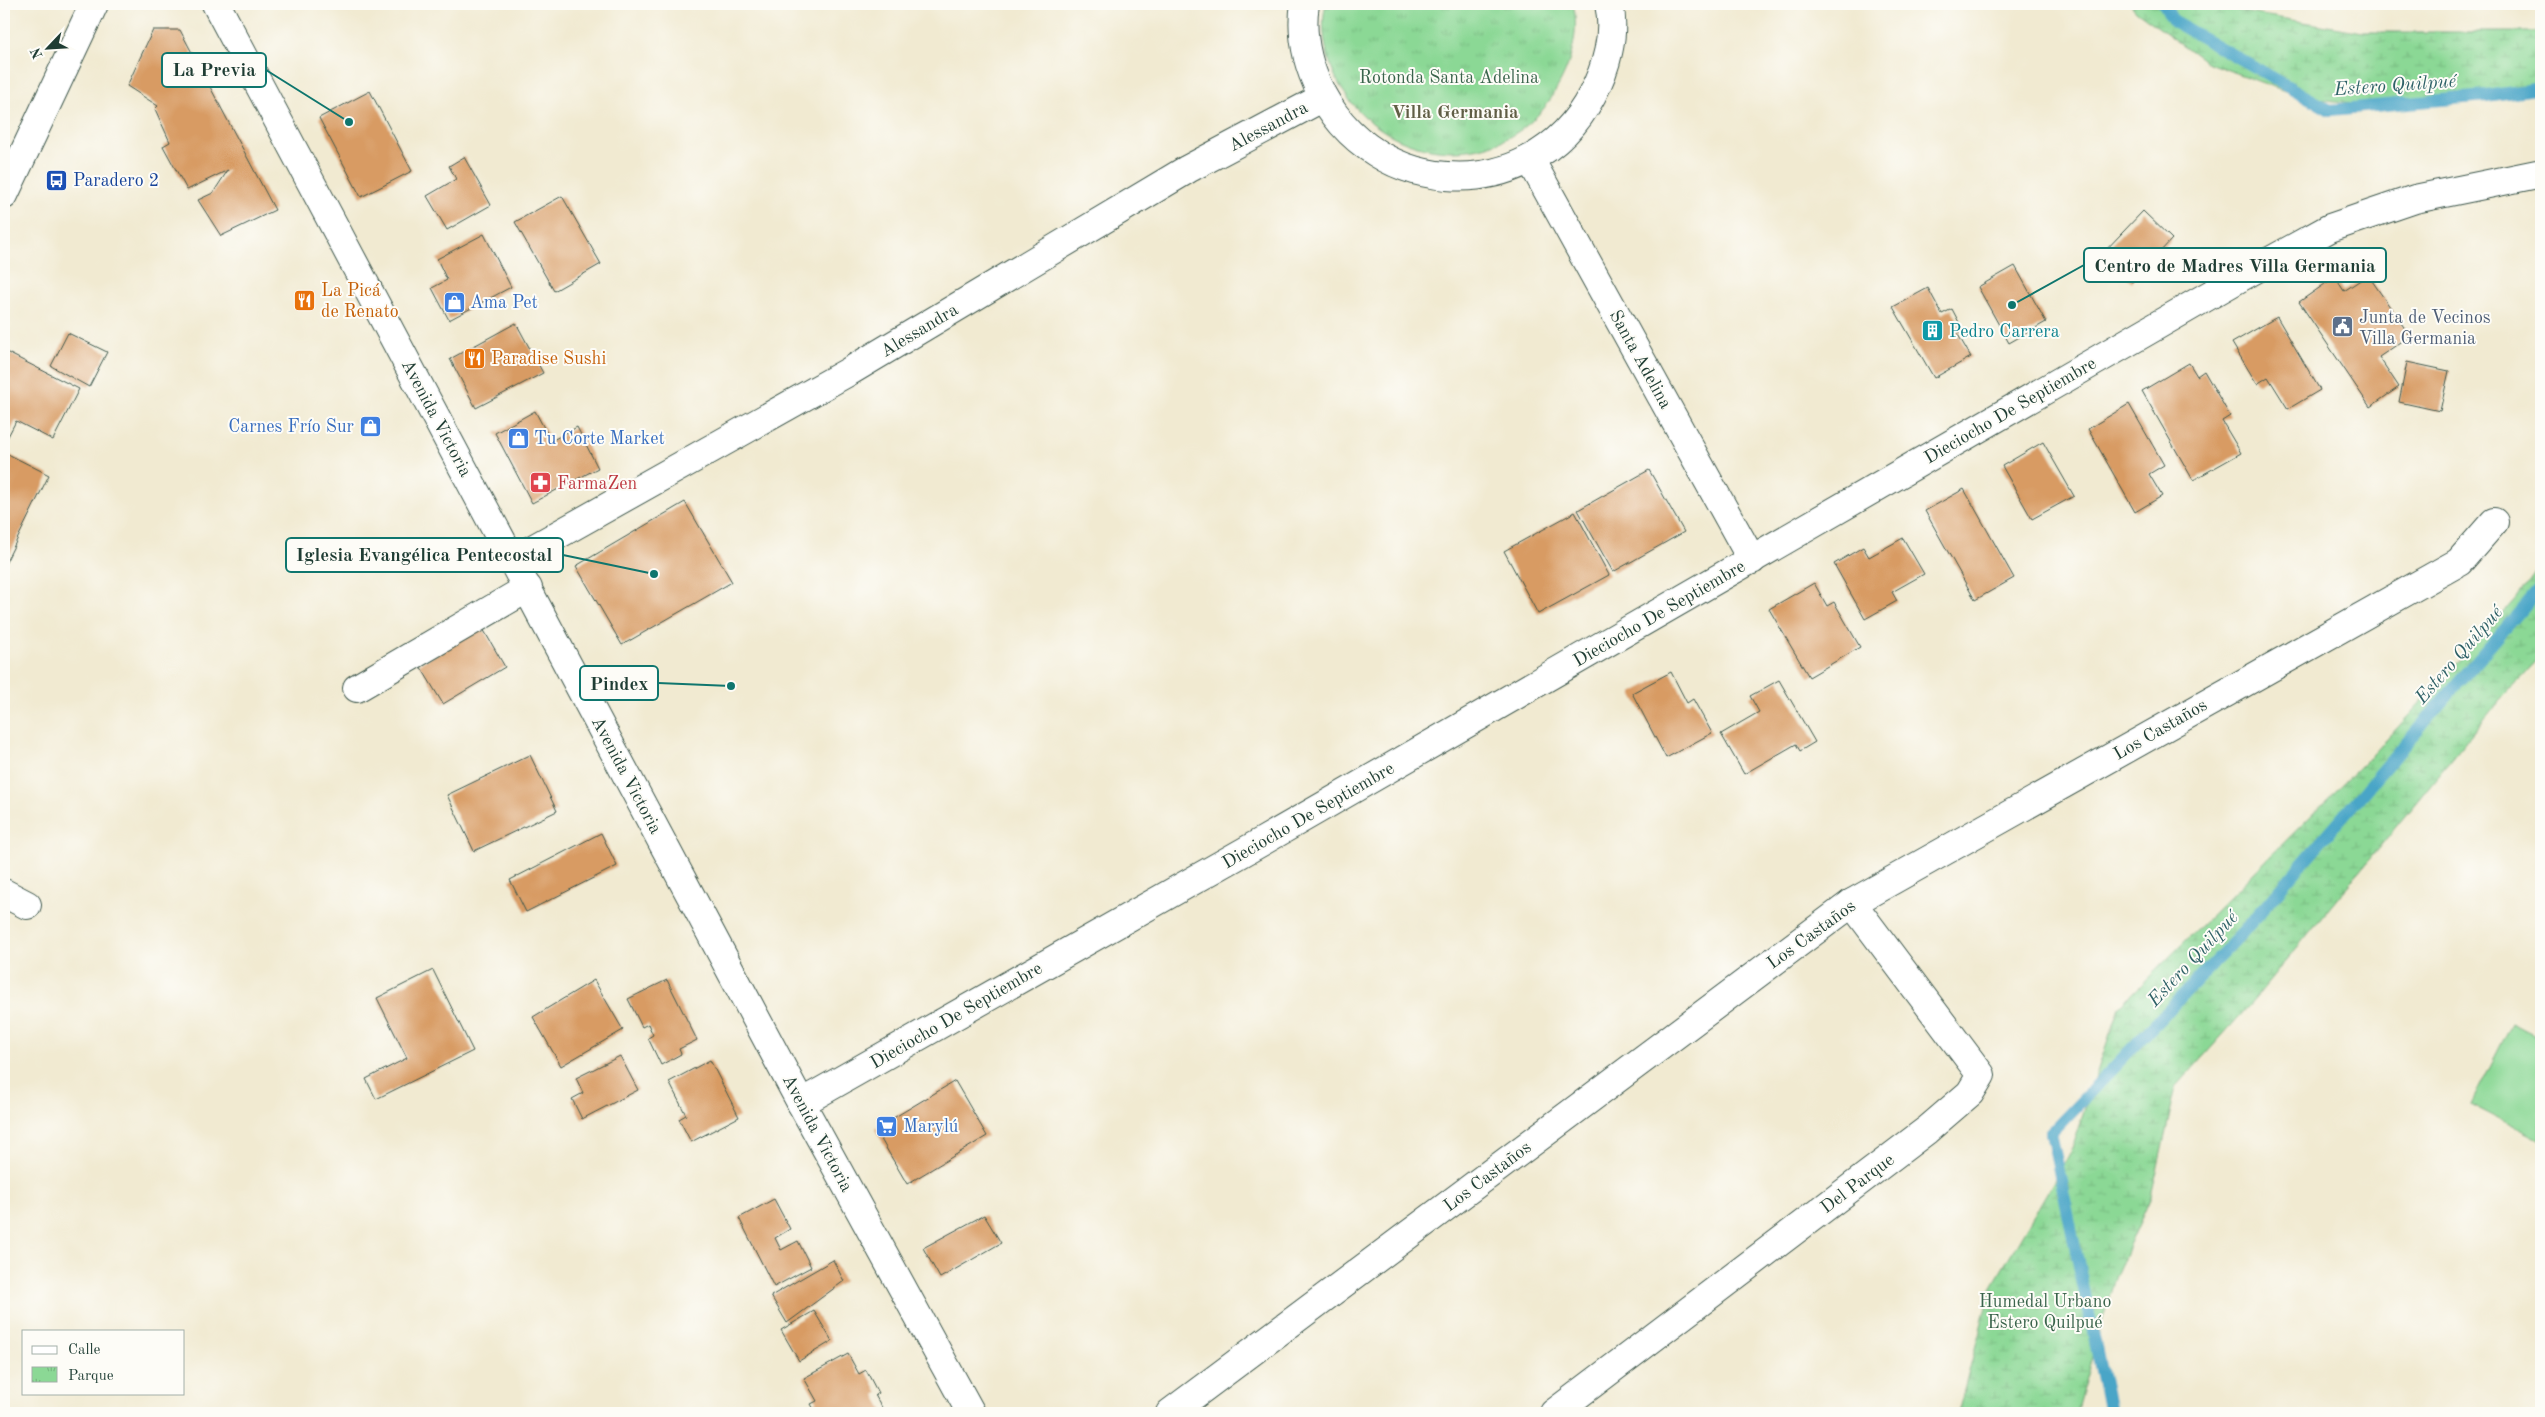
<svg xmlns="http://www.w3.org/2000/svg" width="2545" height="1417" font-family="'Old Standard TT',serif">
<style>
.wetland{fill:url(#wetland-marsh);stroke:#558a64}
.park{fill:url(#park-tufts);stroke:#558a64}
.pitch{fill:#8bd895;stroke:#558a64}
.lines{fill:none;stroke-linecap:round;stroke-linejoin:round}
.stream{stroke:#49a5c7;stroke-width:12}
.building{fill:#d89b64}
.minor-casing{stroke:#3e574c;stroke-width:30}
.tertiary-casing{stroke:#3e574c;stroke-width:30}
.primary-casing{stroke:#3e574c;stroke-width:30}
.minor{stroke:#fff;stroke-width:28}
.tertiary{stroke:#fff;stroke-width:28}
.primary{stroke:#fff;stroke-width:28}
.labels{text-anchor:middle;stroke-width:4;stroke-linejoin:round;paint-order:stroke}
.park-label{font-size:18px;fill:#3a644c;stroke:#fdfcf7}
.street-label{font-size:18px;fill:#1f3d34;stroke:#fdfcf7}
.transit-label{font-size:18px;fill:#164399;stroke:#fdfcf7;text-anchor:start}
.food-label{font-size:18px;fill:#c56008;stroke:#fdfcf7;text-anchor:start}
.shop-label{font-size:18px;fill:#366cbe;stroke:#fdfcf7;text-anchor:start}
.service-label{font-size:18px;fill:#4e5e75;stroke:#fdfcf7;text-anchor:start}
.culture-label{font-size:18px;fill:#0d838f;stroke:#fdfcf7;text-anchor:start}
.health-label{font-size:18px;fill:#be3a42;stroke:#fdfcf7;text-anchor:start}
.water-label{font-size:19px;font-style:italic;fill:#2e6167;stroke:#fdfcf7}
.neighbourhood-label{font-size:19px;font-weight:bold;fill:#605e45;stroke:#fdfcf7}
.leader{fill:none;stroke:#0f766e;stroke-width:2}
.callout-dot{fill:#0f766e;stroke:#fdfcf7;stroke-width:2}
.callout{fill:#fdfcf7;stroke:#0f766e;stroke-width:2}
.callout-label{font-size:19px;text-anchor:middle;font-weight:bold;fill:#1f3d34}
</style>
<defs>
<pattern id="wetland-marsh" width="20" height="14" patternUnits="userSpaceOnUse" patternTransform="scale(1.25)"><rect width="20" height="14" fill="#8bd895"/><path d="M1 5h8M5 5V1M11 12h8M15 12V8" fill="none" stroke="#78ba81"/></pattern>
<pattern id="park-tufts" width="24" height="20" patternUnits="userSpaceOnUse" patternTransform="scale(1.25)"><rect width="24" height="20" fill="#8bd895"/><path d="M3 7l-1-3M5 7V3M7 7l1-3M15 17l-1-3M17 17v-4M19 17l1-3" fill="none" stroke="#78ba81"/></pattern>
</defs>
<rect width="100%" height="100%" fill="#fdfcf7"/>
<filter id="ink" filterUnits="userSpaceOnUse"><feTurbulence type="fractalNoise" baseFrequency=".02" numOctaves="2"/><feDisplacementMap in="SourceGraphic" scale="10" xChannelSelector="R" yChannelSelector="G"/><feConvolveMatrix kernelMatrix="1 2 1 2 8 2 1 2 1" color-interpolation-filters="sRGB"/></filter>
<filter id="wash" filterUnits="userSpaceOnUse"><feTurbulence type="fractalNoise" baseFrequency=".0096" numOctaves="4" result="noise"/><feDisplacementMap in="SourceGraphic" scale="20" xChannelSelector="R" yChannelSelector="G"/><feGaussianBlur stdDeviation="1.12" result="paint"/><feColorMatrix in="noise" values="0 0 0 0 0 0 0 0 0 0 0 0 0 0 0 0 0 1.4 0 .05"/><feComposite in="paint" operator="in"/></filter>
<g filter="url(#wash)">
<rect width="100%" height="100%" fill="#f1ead1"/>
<g class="wetland">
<polygon points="2130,4 2229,4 2238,11 2363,32 2541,32 2541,94 2361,104 2301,97 2206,62 2136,11"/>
<polygon points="2541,565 2541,656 2495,706 2254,1000 2176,1087 2151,1197 2114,1280 2076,1413 1958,1413 1991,1288 2069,1155 2119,1007 2377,750 2519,595"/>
</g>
<path class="park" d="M 1326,4 L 1573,4 C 1580,30 1571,65 1557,88 C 1553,94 1550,102 1545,107 C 1482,185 1357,153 1329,60 C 1324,43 1321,21 1326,4 Z"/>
<polygon class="pitch" points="2512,1023 2541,1038 2541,1140 2471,1104"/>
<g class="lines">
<g class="stream">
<polyline points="2164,4 2173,21 2330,110 2486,96 2541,88"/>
<polyline points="2110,1413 2051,1133 2243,932 2541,587"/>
</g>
</g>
<g id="blocks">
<g class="building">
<polygon points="153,30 180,30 275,210 221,236 198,200 213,193 228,170 187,190 163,146 170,142 155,109 158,106 127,86"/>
<polygon points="370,91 412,171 361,197 319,118"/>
<polygon points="464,157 491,205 447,230 427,196 456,179 449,166"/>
<polygon points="562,196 601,264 554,291 515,222"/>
<polygon points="2143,211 2172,239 2132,282 2102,254"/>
<polygon points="484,234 511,287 449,320 432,288 447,280 437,259"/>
<polygon points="2015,266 2046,322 2009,343 1978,287"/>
<polygon points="2368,275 2410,336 2379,357 2399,387 2370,407 2299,302 2335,277 2344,291"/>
<polygon points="1928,288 1942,314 1952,309 1963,330 1957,333 1971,357 1934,378 1893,307"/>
<polygon points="2277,317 2320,390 2288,409 2268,377 2257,384 2232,343"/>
<polygon points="516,323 543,373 476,408 450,359"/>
<polygon points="68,333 107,352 89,387 51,366"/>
<polygon points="6,352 79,389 53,440 16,421 4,444 4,356"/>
<polygon points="2407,362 2449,371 2440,411 2399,402"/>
<polygon points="2189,363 2197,376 2204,371 2230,416 2222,421 2241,453 2193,480 2142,391"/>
<polygon points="2129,404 2164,465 2149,474 2162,496 2135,512 2088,429"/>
<polygon points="535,411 551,441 577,427 598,468 532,503 495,433"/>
<polygon points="2043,442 2074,496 2032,519 2002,466"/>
<polygon points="4,452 49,475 4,566"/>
<polygon points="1649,470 1684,532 1613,572 1578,510"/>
<polygon points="1964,489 2014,578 1975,600 1925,511"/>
<polygon points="685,502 732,582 622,645 576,566"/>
<polygon points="1575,512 1609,575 1538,614 1504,551"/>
<polygon points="1903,538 1924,574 1892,592 1897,601 1865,619 1834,564 1863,547 1869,557"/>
<polygon points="1814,583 1827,606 1834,602 1860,647 1809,677 1769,609"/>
<polygon points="482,627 505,667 443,704 419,664"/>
<polygon points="1671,672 1687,703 1693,699 1712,733 1666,758 1632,693"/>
<polygon points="1779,680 1815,742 1800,751 1796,744 1744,774 1721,734 1759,712 1750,696"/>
<polygon points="530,755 557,811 474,851 447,795"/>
<polygon points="601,833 617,866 526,912 510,880"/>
<polygon points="433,970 473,1051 376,1099 366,1079 407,1058 377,998"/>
<polygon points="594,980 623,1030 561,1066 533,1017"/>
<polygon points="667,980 697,1040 679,1049 681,1054 661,1065 648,1038 653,1035 648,1024 642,1027 628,999"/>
<polygon points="620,1056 638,1090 582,1119 572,1099 583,1093 576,1078"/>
<polygon points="710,1060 739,1117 691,1142 679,1119 686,1115 669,1082"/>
<polygon points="955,1081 987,1136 907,1184 875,1129"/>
<polygon points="774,1199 790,1229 775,1238 781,1250 798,1241 811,1267 774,1287 739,1218"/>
<polygon points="984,1215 1001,1243 940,1278 923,1248"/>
<polygon points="833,1260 844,1281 787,1323 771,1296"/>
<polygon points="814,1311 832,1341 799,1361 781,1330"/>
<polygon points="848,1354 859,1374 866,1370 878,1393 875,1395 885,1413 816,1413 811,1404 817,1401 804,1378"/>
</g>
</g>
</g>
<g filter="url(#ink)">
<use href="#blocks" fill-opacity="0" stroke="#3e574c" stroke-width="1"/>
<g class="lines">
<defs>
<g id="minor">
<path d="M 1305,4 C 1301,27 1305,53 1313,74 C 1359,199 1530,214 1592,95 C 1606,69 1616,34 1609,4"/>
<polyline points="1530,159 1752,560"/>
<polyline points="513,560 850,371 1188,169 1322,98"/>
<polyline points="357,688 528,588"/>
<polyline points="4,893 27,905"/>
<polyline points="801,1103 1263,841 2241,277 2330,228 2415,199 2537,174"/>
<polyline points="1170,1413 1852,903 2459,562 2494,522"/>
<polyline points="1554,1413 1927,1130 1970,1093 1981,1075 1852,903"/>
</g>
<polyline id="tertiary" points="216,4 801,1103 971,1413"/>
<polyline id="primary" points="4,195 94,4"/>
</defs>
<use href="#minor" class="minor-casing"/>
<use href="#tertiary" class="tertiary-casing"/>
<use href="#primary" class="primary-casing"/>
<use href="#minor" class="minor"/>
<use href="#tertiary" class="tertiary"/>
<use href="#primary" class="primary"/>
</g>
</g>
<defs>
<symbol id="bus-square" viewBox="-11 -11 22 22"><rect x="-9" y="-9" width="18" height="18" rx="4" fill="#1a4fb4" stroke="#fdfcf7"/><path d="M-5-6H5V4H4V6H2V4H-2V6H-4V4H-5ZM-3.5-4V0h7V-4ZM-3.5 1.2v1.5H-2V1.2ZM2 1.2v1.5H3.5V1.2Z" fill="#fff"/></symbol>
<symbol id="restaurant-square" viewBox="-11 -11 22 22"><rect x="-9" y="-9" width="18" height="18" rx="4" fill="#e8710a" stroke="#fdfcf7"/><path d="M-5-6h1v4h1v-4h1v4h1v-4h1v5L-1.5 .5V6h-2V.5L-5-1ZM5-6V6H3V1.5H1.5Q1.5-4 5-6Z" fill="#fff"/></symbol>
<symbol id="shop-square" viewBox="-11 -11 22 22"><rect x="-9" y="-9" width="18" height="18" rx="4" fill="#3f7fe0" stroke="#fdfcf7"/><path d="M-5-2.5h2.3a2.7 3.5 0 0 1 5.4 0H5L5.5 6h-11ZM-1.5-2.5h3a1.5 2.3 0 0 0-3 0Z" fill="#fff"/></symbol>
<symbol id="civic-square" viewBox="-11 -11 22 22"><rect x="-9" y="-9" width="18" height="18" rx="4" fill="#5c6f8a" stroke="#fdfcf7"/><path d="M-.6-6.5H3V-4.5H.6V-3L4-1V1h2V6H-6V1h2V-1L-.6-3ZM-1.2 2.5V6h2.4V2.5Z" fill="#fff"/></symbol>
<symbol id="building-square" viewBox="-11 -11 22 22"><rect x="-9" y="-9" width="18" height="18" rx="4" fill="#0f9aa8" stroke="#fdfcf7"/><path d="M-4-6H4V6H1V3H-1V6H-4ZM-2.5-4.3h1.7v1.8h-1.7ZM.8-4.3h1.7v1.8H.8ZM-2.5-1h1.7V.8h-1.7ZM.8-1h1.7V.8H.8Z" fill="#fff"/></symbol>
<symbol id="pharmacy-square" viewBox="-11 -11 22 22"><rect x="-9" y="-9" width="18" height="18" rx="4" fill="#e0444e" stroke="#fdfcf7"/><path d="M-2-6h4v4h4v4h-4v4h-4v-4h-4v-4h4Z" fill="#fff"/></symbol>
<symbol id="supermarket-square" viewBox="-11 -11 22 22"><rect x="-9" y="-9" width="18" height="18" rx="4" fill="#3f7fe0" stroke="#fdfcf7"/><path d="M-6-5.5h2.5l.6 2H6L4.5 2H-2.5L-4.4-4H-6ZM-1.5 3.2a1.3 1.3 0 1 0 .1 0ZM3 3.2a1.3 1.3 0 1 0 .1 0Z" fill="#fff"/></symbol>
</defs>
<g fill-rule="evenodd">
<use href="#bus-square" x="44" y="168" width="25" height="25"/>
<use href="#restaurant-square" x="292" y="288" width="25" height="25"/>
<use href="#shop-square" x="442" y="290" width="25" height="25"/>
<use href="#civic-square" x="2330" y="314" width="25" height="25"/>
<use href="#building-square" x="1920" y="318" width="25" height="25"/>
<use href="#restaurant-square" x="462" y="346" width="25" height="25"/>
<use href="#shop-square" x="358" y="414" width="25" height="25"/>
<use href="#shop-square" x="506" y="426" width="25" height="25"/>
<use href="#pharmacy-square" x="528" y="470" width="25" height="25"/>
<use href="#supermarket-square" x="874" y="1114" width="25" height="25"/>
</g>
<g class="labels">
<g class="park-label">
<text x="1449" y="83">Rotonda Santa Adelina</text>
<text x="2045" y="1307">Humedal Urbano<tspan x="2045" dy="21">Estero Quilpué</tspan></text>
</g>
<g class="street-label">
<text transform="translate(1268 126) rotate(-28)" y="6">Alessandra</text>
<text transform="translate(919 330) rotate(-31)" y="6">Alessandra</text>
<text transform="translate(1641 359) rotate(61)" y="6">Santa Adelina</text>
<text transform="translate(2010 410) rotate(-30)" y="6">Dieciocho De Septiembre</text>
<text transform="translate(437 418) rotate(62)" y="6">Avenida Victoria</text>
<text transform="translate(1659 613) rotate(-30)" y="6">Dieciocho De Septiembre</text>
<text transform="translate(2160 729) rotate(-30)" y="6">Los Castaños</text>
<text transform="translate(627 775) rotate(62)" y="6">Avenida Victoria</text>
<text transform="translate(1308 815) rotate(-30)" y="6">Dieciocho De Septiembre</text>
<text transform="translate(1811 934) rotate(-36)" y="6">Los Castaños</text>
<text transform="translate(956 1015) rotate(-30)" y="6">Dieciocho De Septiembre</text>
<text transform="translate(818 1133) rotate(62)" y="6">Avenida Victoria</text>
<text transform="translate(1487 1176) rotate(-37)" y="6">Los Castaños</text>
<text transform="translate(1857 1183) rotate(-37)" y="6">Del Parque</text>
</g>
<g class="transit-label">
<text x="73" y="186">Paradero 2</text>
</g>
<g class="food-label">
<text x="321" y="296">La Picá<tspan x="321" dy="21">de Renato</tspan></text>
<text x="491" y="364">Paradise Sushi</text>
</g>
<g class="shop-label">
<text x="470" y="308">Ama Pet</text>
<text x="354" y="432" text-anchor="end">Carnes Frío Sur</text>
<text x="534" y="444">Tu Corte Market</text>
<text x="903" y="1132">Marylú</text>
</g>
<g class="service-label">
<text x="2359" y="323">Junta de Vecinos<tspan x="2359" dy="21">Villa Germania</tspan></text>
</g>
<g class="culture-label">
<text x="1949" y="337">Pedro Carrera</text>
</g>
<g class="health-label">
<text x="557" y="489">FarmaZen</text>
</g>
<g class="water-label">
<text transform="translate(2395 84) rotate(-4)" y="7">Estero Quilpué</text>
<text transform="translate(2458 654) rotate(-49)" y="7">Estero Quilpué</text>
<text transform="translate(2192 958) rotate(-47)" y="7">Estero Quilpué</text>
</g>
<g class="neighbourhood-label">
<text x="1455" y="118">Villa Germania</text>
</g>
</g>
<path class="leader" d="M349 122L266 70M2012 305L2084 265M654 574L563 555M731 686L658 683"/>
<g class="callout-dot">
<circle cx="349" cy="122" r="5"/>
<circle cx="2012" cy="305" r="5"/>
<circle cx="654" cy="574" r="5"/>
<circle cx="731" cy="686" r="5"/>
</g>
<g class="callout">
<rect x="162" y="53" width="104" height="34" rx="5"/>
<rect x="2084" y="248" width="302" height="34" rx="5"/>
<rect x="286" y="538" width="277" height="34" rx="5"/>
<rect x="580" y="666" width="78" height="34" rx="5"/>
</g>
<g class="callout-label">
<text x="214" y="76">La Previa</text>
<text x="2235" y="272">Centro de Madres Villa Germania</text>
<text x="424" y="561">Iglesia Evangélica Pentecostal</text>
<text x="619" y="690">Pindex</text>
</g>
<rect width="2545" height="1417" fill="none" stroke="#fdfcf7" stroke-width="20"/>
<rect x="22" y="1330" width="162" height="65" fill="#fdfcf7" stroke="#a4b0a9"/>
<rect x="32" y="1346" width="25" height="8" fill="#ffffff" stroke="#a4b0a9"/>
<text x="68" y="1354" font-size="15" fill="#1f3d34">Calle</text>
<rect x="32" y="1367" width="25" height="15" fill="url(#park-tufts)" stroke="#a4b0a9"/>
<text x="68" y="1380" font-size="15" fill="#1f3d34">Parque</text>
<g transform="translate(48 48) rotate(245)" stroke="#fdfcf7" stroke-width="4" paint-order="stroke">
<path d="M0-4L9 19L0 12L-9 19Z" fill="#1f3d34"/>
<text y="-8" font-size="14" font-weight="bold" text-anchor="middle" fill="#1f3d34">N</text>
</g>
</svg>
